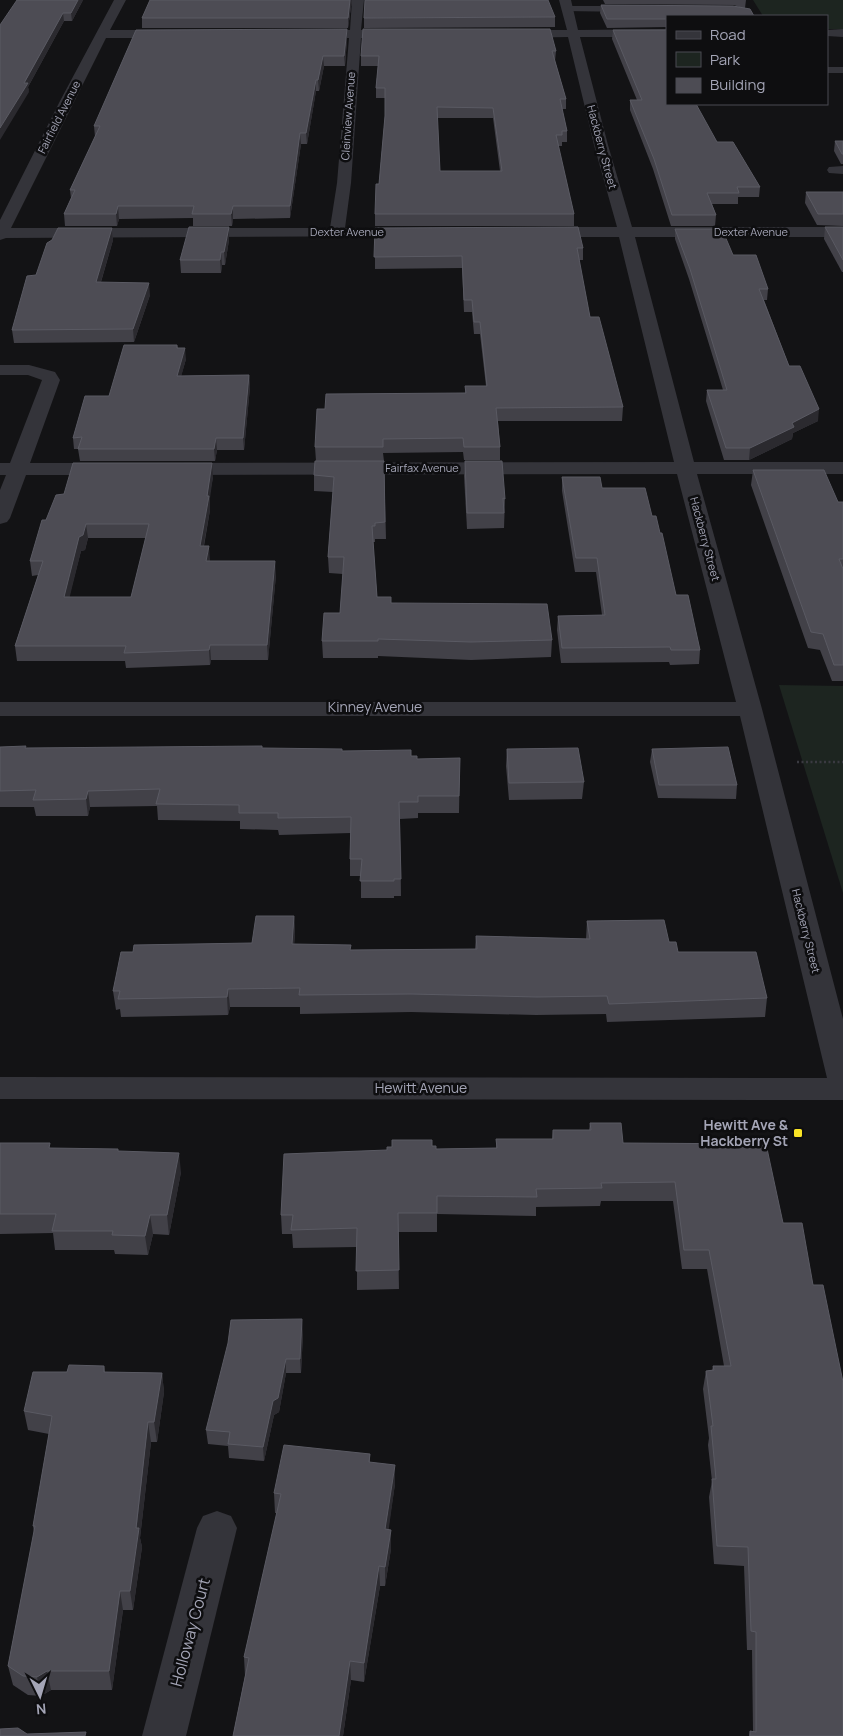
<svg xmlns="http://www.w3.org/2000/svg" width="843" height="1736" font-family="Manrope,sans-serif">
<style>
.green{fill:#1d2520}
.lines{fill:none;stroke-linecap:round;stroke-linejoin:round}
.path{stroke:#3a3a41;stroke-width:2.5;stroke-dasharray:2 2.5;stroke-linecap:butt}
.lane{fill:#34343a;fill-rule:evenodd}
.street{fill:#34343a;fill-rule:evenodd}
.wall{fill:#424148;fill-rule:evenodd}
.shaded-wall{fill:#2b2a2f}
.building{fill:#4d4c54;stroke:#5a5a63;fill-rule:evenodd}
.poi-dot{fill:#fae426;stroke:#0e0e10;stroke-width:2}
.labels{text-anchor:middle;stroke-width:5;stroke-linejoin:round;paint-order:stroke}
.far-street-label{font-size:11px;fill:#a4a5b6;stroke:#0e0e10}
.street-label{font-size:14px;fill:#a4a5b6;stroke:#0e0e10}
.poi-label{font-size:14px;font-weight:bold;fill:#a4a5b6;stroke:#0e0e10;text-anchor:end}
.near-street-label{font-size:16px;fill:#a4a5b6;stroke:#0e0e10}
</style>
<rect width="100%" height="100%" fill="#131315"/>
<g class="green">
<polygon points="753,0 843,0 843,29 827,29 827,16 763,16"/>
<polygon points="779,685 843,686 843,893"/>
</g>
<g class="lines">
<polyline class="path" points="797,762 843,762"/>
<g class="lane">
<polygon points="567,6 631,6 636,9 631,12 564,11 564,7"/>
<rect x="827" y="67" width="16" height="6"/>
</g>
<g class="street">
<polygon points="114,0 126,0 110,30 170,30 176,34 170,38 106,38 11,228 330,228 337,183 349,38 311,38 305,34 311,30 350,30 352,0 364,0 361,30 400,30 406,34 400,38 361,38 351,183 345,228 412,228 420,233 417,236 6,238 0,240 0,220 60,101"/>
<polygon points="559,0 571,0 578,30 667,29 667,37 580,37 608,145 632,227 843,227 843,237 635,237 694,462 843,462 843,474 697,474 762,709 843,1019 843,1100 0,1099 0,1077 827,1078 740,716 0,716 0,702 736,702 677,474 174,475 167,473 164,469 167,465 174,463 674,462 619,237 542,237 534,232 542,227 617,227 594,145 568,37 513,38 507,34 513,30 567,30"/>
<polygon points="843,29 843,37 827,36 827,30"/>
<polygon points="843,166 843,174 829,173 827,170 829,167"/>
<polygon points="0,365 29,365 55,372 60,380 30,463 108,463 115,465 118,469 115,473 108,475 26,475 10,518 7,522 0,524 0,490 6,475 0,475 0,463 10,463 42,380 28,375 0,375"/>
<polygon points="217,1511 231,1516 237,1528 186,1736 142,1736 197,1528 203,1516"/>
</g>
</g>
<g class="wall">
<polygon points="83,0 72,21 64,21 28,87 29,92 0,25"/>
<polygon points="352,0 348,28 142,28 142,18"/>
<polygon points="603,0 746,0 745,8 667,16 667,27 607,28 600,13 601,5 739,7 734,5 605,4"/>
<polygon points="555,17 555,27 364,28 364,18"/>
<polygon points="613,30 667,104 717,142 760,187 759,197 738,197 738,204 712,204 716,215 715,226 671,226 653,169 630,110 630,100 637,100 612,39"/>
<polygon points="347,39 345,66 324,66 319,91 316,91 307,144 301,144 290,218 233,219 232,226 193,226 193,218 119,219 117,226 65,226 64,214 71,198 70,190 95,137 94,126"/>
<path d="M 556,51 L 555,61 L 566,99 L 566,109 L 562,109 L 567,131 L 567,142 L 562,142 L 562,146 L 558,146 L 574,214 L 574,226 L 375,226 L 375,214 L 379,184 L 385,116 L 385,98 L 376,98 L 376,88 L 378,66 L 361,66 L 361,56 ZM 437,118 L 493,118 L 500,171 L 440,171 Z"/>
<polygon points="835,141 843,141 843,164 841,164 834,151"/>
<polygon points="806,192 843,192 843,226 817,225 805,203"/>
<polygon points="229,227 229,240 225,265 222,265 221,273 181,273 180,260"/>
<polygon points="825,227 843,227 843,272 842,272 824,239"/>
<polygon points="112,228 113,240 101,282 150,295 134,342 14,343 12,330"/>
<polygon points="375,228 583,248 583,260 579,260 590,317 623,407 622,421 498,421 500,447 500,460 464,460 463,452 383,453 384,461 316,461 315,447 325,409 465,393 465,386 486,386 480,334 474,334 472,312 464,312 462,268 375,269"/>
<polygon points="675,229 733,255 768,289 767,300 764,300 789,366 818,421 793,433 792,439 749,460 724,460 706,401 707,390 723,390 689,279 675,239"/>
<polygon points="177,345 178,348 186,359 181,376 249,375 250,387 244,450 217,450 215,461 80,461 78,449 74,449 73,438 109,396"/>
<polygon points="384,461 386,539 375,539 375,542 373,542 377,597 391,603 552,640 551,657 471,660 378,656 378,658 323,658 322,641 340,613 343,574 329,573 328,557 333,492 314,491 314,475"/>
<polygon points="465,461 505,499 504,528 467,529 464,476"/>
<polygon points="753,470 838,502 843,502 843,681 832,681 820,650 808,648 751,485"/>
<path d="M 213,477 L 209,498 L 210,510 L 204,546 L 210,560 L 209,561 L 276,575 L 268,660 L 211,660 L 210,665 L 126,668 L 125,661 L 17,661 L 15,646 L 38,575 L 32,576 L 30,561 L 46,520 L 64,494 ZM 88,538 L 146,538 L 131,597 L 69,597 L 81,551 L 85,550 Z"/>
<polygon points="562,477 602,488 652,516 676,595 700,650 699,664 670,665 669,662 561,663 557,630 558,616 602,615 596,572 575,572 562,491"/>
<polygon points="0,747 26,748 262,748 342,751 411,756 417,759 460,758 459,813 418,813 418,818 400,819 401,896 394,896 394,898 361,898 361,876 350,876 350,859 351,833 279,835 278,830 240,829 240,821 158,820 157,806 90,807 88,816 36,816 34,807 0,807"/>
<polygon points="507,749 584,782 582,799 509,800 506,766"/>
<polygon points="652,749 737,785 736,799 658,798 650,762"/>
<polygon points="294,916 295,934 294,944 351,950 475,949 476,936 586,939 587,921 669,942 678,952 767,998 765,1017 607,1022 606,1014 536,1015 411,1012 300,1014 300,1007 230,1007 228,1015 121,1017 120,1009 116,1010 113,991 133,952 252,943"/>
<polygon points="590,1123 623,1143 766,1144 843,1736 749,1736 750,1731 753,1732 752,1650 747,1650 744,1566 714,1564 709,1497 712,1481 708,1445 709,1438 703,1389 706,1371 712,1370 713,1366 724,1366 707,1269 682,1269 673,1201 601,1201 600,1206 536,1207 536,1216 437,1214 437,1232 398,1232 399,1289 357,1290 357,1247 293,1248 292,1234 282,1234 281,1215 387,1150 432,1146 436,1149 496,1148 496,1139 552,1139 553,1130 589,1130"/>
<polygon points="0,1143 51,1148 119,1151 181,1172 169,1235 153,1234 148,1255 115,1254 114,1250 55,1250 53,1233 0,1234"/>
<polygon points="303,1333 301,1373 286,1373 279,1412 274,1415 264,1461 229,1458 228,1446 208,1444 206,1430"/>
<polygon points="104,1366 105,1372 162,1373 164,1392 157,1442 151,1442 140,1538 142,1547 133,1610 123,1610 112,1690 51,1690 41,1696 28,1695 13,1685 8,1666 34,1533 33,1526 49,1434 28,1430 24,1411 67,1372"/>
<polygon points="370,1454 370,1462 395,1484 388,1530 391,1549 385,1586 380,1586 364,1682 351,1680 343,1736 233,1736 245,1676 244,1657 277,1513 275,1513 274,1493"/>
</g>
<g class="shaded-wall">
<polygon points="78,0 83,0 72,21 71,13"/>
<polygon points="350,0 352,0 348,28 348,18"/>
<polygon points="63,13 64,21 28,87 29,92 0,140 0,128"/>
<polygon points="347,29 347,39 345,66 344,56"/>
<polygon points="323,56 324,66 319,91 318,80"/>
<polygon points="316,80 316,91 307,144 306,133"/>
<polygon points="300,133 301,144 290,218 290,206"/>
<polygon points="118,206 119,219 117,226 116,214"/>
<polygon points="233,206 233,219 232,226 231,214"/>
<polygon points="229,227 229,240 225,265 224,252"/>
<polygon points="112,228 113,240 97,295 96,282"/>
<polygon points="221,252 222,265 221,273 220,260"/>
<polygon points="149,283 150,295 134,342 133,329"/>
<polygon points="185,348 186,359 178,388 177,376"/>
<polygon points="249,375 250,387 244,450 243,438"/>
<polygon points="819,409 818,421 793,433 792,439 749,460 750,448 792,423"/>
<polygon points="216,438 217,450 215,461 214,449"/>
<polygon points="212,463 213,477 210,498 210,510 201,560 200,546"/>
<polygon points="86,524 88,538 85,550 81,551 66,612 64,597 79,537"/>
<polygon points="209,546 210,560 207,575 206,561"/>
<polygon points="275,561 276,575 268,660 267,645"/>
<polygon points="210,645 211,660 210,665 209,650"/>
<polygon points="88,791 90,807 88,816 86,799"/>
<polygon points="294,916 295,934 293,962 292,944"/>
<polygon points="228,989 230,1007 228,1015 227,997"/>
<polygon points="179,1153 181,1172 169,1235 167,1215"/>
<polygon points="150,1215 153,1234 148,1255 145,1236"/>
<polygon points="302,1319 303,1333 301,1373 300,1359"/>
<polygon points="286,1359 286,1373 279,1412 274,1415 264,1461 263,1447 273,1401"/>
<polygon points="162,1373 164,1392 157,1442 154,1422"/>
<polygon points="148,1422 151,1442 140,1538 142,1547 133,1610 130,1591"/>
<polygon points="395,1465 395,1484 386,1549 385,1529"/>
<polygon points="391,1530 391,1549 385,1586 385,1567"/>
<polygon points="379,1566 380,1586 364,1682 364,1663"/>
<polygon points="120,1591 123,1610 112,1690 109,1671"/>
<polygon points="350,1661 351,1680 343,1736 339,1736"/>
<polygon points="47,1671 51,1690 41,1696 37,1677"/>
</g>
<g class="building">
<polygon points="17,0 78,0 71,13 63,13 24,83 28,83 0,128 0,25"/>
<polygon points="150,0 350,0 348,18 142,18"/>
<polygon points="365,0 548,0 555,17 364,18"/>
<polygon points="601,5 733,6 750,9 754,16 667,16 667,19 607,19"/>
<polygon points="347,29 344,56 323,56 318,80 316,80 306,133 300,133 290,206 233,206 231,214 192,214 194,206 118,206 116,214 64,214 75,190 70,190 100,126 94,126 136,30"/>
<path d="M 363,29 L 550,29 L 556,51 L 552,51 L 566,99 L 560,99 L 567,131 L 562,131 L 562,135 L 556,135 L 574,214 L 375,214 L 376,184 L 379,184 L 385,116 L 385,88 L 376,88 L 379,56 L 361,56 ZM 437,107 L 493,108 L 502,171 L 440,171 Z"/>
<polygon points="613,30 667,30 667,104 696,104 717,142 733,142 760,187 737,187 739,193 707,193 716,215 672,215 654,159 630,100 642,100"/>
<polygon points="835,141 843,141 843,154 842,154"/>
<polygon points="806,192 843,192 843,214 818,214"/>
<polygon points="189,227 229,227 224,252 221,252 220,260 180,260"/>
<polygon points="578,227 583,248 577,248 590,317 599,317 623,407 496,408 500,447 464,447 463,438 383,439 383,447 315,447 317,409 325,409 326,394 466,393 465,386 487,386 480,322 474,322 472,300 464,300 462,256 374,257 375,228"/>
<polygon points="825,227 843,227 843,260"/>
<polygon points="58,228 112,228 96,282 149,283 133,329 12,330 27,276 36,275 47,243 52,240"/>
<polygon points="675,229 722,229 733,255 756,255 768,289 759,289 789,366 800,366 819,409 792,423 794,427 750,448 726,448 707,390 727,390 690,269"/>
<polygon points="124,345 177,345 177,348 185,348 177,376 249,375 243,438 216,438 214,449 78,449 82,437 73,438 85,396 109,396"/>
<polygon points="315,461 384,461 385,522 375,523 375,526 372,526 377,597 391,597 391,603 547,604 552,640 471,642 378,639 378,641 322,641 324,613 340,613 344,557 328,557 334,477 314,475"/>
<polygon points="465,461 502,461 505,499 503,498 504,513 467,513"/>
<path d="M 73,463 L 212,463 L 207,496 L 209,496 L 200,546 L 209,546 L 206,561 L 275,561 L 267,645 L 210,645 L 209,650 L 124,653 L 126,646 L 15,646 L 43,561 L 30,561 L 42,520 L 46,520 L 56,495 L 64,494 ZM 86,524 L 149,524 L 131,597 L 64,597 L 79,537 L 83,535 Z"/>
<polygon points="753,470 824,470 838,502 843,502 843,559 839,559 843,569 843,665 834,665 823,634 811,632"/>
<polygon points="562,477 600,477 602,488 645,488 652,516 656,516 660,533 662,533 676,595 688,595 700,650 671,650 670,647 562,648 558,616 605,615 597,558 576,558"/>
<polygon points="26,746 25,748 262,746 262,748 342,749 342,751 411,750 411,756 417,756 417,759 460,758 459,796 418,796 418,802 399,802 401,879 394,879 394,881 360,881 362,859 350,859 351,817 278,818 278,813 239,813 239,805 156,804 160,789 88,791 86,799 33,800 36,790 0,791 0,747"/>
<polygon points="728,747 737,785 659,785 652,749"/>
<polygon points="578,748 584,782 509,783 507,749"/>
<polygon points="256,916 294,916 292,944 351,945 350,950 477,949 476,936 590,939 587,921 664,920 669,942 676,942 678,952 756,952 767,998 609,1004 607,996 537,997 411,994 299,995 300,988 228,989 227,997 118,999 120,991 113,991 121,952 133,952 134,945 252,943"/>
<polygon points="590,1123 621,1123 623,1143 766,1144 783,1223 802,1223 813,1285 823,1285 843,1382 843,1736 750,1736 750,1731 756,1732 756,1632 751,1631 748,1547 717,1546 712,1479 716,1479 711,1426 713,1426 706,1371 714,1370 713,1366 731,1366 709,1250 684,1250 675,1182 601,1183 602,1188 536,1189 537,1197 437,1196 437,1213 398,1213 399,1270 356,1271 357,1228 291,1230 293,1215 281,1215 284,1154 387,1150 387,1147 392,1147 392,1140 432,1140 432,1146 436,1146 436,1149 497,1148 496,1139 553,1139 553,1130 591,1130"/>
<polygon points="0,1143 50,1143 49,1148 118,1149 118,1151 179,1153 167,1215 150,1215 145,1236 112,1235 113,1231 52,1231 56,1214 0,1214"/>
<polygon points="302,1319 300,1359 286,1359 278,1398 273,1401 263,1447 228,1444 230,1432 206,1430 228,1343 231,1320"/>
<polygon points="69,1365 104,1366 104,1372 162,1373 154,1422 148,1422 136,1528 139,1528 130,1591 120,1591 109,1671 47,1671 37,1677 23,1676 8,1666 35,1526 33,1526 52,1416 24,1411 33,1372 67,1372"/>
<polygon points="284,1445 370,1454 369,1462 395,1465 385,1529 391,1530 385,1567 379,1566 364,1663 350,1661 339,1736 233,1736 249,1658 244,1657 281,1494 274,1493"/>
<polygon points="18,1728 27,1734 86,1732 85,1736 0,1736 0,1729"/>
</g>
<rect class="poi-dot" x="793" y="1128" width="10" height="10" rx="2.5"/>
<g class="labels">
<g class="far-street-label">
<text transform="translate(348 116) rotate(-86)" y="4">Cleinview Avenue</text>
<text transform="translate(59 117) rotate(-63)" y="4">Fairfield Avenue</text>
<text transform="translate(602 147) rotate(75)" y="4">Hackberry Street</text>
<text x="347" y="236">Dexter Avenue</text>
<text x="751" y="236">Dexter Avenue</text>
<text x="422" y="472">Fairfax Avenue</text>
<text transform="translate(705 539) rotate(75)" y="4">Hackberry Street</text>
<text transform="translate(806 931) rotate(76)" y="4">Hackberry Street</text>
</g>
<g class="street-label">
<text x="375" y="712">Kinney Avenue</text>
<text x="421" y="1093">Hewitt Avenue</text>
</g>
<g class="poi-label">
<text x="788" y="1130">Hewitt Ave &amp;<tspan x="788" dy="16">Hackberry St</tspan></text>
</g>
<g class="near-street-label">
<text transform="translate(190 1632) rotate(-75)" y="6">Holloway Court</text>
</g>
</g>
<rect x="666" y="15" width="162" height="90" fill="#0e0e10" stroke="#4a4a52"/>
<rect x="676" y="31" width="25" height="8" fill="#34343a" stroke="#4a4a52"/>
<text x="710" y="40" font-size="15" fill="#a4a5b6">Road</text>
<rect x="676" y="52" width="25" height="15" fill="#1d2520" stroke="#4a4a52"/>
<text x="710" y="65" font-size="15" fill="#a4a5b6">Park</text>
<rect x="676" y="78" width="25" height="15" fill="#4d4c54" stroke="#4a4a52"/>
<text x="710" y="90" font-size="15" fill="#a4a5b6">Building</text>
<g transform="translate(40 1696) rotate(175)" stroke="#0e0e10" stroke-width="4" paint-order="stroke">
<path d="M0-4L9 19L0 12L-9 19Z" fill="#a4a5b6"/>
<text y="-8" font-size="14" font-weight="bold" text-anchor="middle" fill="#a4a5b6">N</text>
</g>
</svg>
